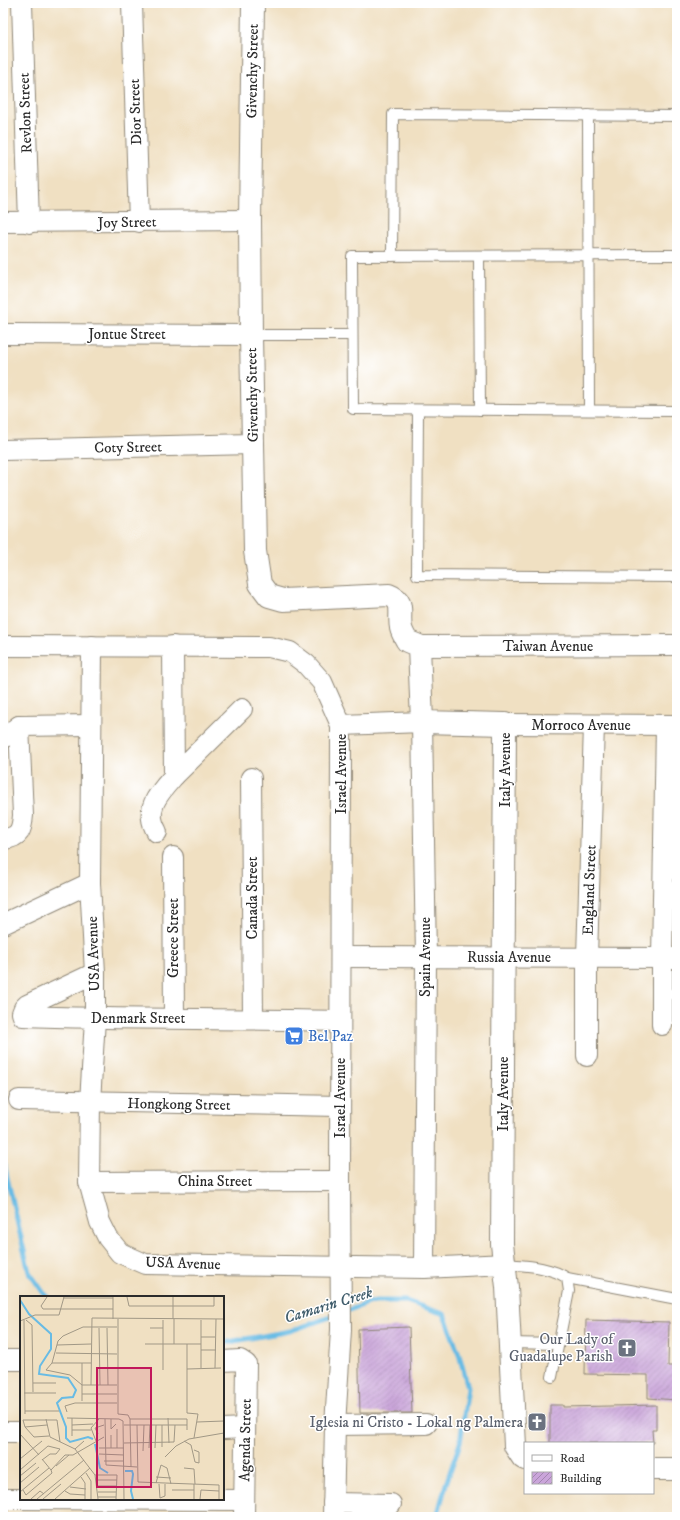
<svg xmlns="http://www.w3.org/2000/svg" width="680" height="1520" font-family="'IM FELL DW Pica',serif">
<style>
.lines{fill:none;stroke-linecap:round;stroke-linejoin:round}
.stream{stroke:#68bbe4;stroke-width:5}
.building{fill:url(#building-hatch)}
.service-casing{stroke:#8e8676;stroke-width:12}
.minor-casing{stroke:#8e8676;stroke-width:22}
.tertiary-casing{stroke:#8e8676;stroke-width:24}
.service{stroke:#fff;stroke-width:10}
.minor{stroke:#fff;stroke-width:20}
.tertiary{stroke:#fff;stroke-width:22}
.labels{text-anchor:middle;stroke-width:3;stroke-linejoin:round;paint-order:stroke}
.street-label{font-size:15px;fill:#2b2b2b;stroke:#fff}
.shop-label{font-size:15px;fill:#366cbe;stroke:#fff;text-anchor:start}
.worship-label{font-size:15px;fill:#5b616d;stroke:#fff;text-anchor:end}
.water-label{font-size:16px;font-style:italic;fill:#405d6c;stroke:#fff}
.inset-river{fill:none;stroke:#68bbe4;stroke-width:2}
.inset-road{fill:none;stroke:#a19886;stroke-width:1}
.view{fill:#c2185b;fill-opacity:0.15;stroke:#c2185b;stroke-width:2}
.inset-edge{fill:none;stroke:#2b2b2b;stroke-width:2}
</style>
<defs>
<pattern id="building-hatch" width="6" height="6" patternUnits="userSpaceOnUse"><rect width="6" height="6" fill="#caa5da"/><path d="M-1 1l2-2M0 6l6-6M5 7l2-2" fill="none" stroke="#a487b1"/></pattern>
</defs>
<rect width="100%" height="100%" fill="#fff"/>
<filter id="ink" filterUnits="userSpaceOnUse"><feTurbulence type="fractalNoise" baseFrequency=".025" numOctaves="2"/><feDisplacementMap in="SourceGraphic" scale="8" xChannelSelector="R" yChannelSelector="G"/><feConvolveMatrix kernelMatrix="1 2 1 2 8 2 1 2 1" color-interpolation-filters="sRGB"/></filter>
<filter id="wash" filterUnits="userSpaceOnUse"><feTurbulence type="fractalNoise" baseFrequency=".012" numOctaves="4" result="noise"/><feDisplacementMap in="SourceGraphic" scale="16" xChannelSelector="R" yChannelSelector="G"/><feGaussianBlur stdDeviation="0.9" result="paint"/><feColorMatrix in="noise" values="0 0 0 0 0 0 0 0 0 0 0 0 0 0 0 0 0 1.4 0 .05"/><feComposite in="paint" operator="in"/></filter>
<g filter="url(#wash)">
<rect width="100%" height="100%" fill="#f0e0c2"/>
<g class="lines">
<g class="stream">
<polyline points="3,1160 29,1272 45,1295 47,1297"/>
<polyline points="346,1311 375,1301 406,1301 444,1314 459,1354 468,1388 460,1443 446,1484 437,1517"/>
<polyline points="223,1343 290,1331 336,1315"/>
</g>
</g>
<g id="blocks">
<g class="building">
<polygon points="586,1320 669,1322 668,1366 677,1366 677,1400 648,1398 648,1375 585,1374"/>
<polygon points="409,1327 412,1413 360,1413 358,1329"/>
<polygon points="550,1405 563,1405 563,1407 656,1405 656,1430 652,1430 653,1443 550,1443"/>
</g>
</g>
</g>
<g filter="url(#ink)">
<use href="#blocks" fill-opacity="0" stroke="#8e8676" stroke-width="1"/>
<g class="lines">
<defs>
<g id="service">
<polyline points="588,115 589,410"/>
<polyline points="677,255 352,256 353,409 677,411"/>
<polyline points="392,256 393,114 677,116"/>
<polyline points="479,256 480,410"/>
<polyline points="251,335 352,335"/>
<polyline points="418,410 417,575 677,577"/>
<path d="M 505,1264 C 526,1266 549,1266 567,1278 L 569,1291 L 552,1377"/>
<polyline points="567,1278 677,1299"/>
<polyline points="509,1343 559,1344"/>
</g>
<g id="minor">
<polyline points="22,3 29,223"/>
<polyline points="132,3 139,222"/>
<polyline points="3,222 250,220"/>
<polyline points="3,334 251,335"/>
<polyline points="3,450 252,444"/>
<polyline points="3,646 269,647 290,652 306,664 322,682 341,725 340,1181 341,1330 335,1425 333,1517"/>
<polyline points="92,646 90,883 95,973 95,1019 90,1102 89,1182 100,1222 108,1238 120,1253 145,1264 424,1268 505,1264"/>
<polyline points="173,646 174,776 242,709"/>
<polyline points="419,646 677,645"/>
<polyline points="505,724 677,725"/>
<polyline points="341,725 422,722 426,957 424,1268"/>
<polyline points="3,738 19,726 91,725"/>
<polyline points="251,778 253,1018"/>
<path d="M 157,832 C 143,809 159,793 174,776"/>
<path d="M 3,839 C 20,838 22,829 23,815 L 19,726"/>
<polyline points="173,857 174,1018"/>
<polyline points="3,924 90,883"/>
<polyline points="341,957 677,958"/>
<path d="M 95,973 L 27,1005 L 24,1008 L 22,1013 L 23,1016 C 129,1020 235,1018 340,1021"/>
<polyline points="662,1025 662,958 666,725"/>
<polyline points="587,1056 587,957 594,725"/>
<polyline points="19,1100 340,1106"/>
<polyline points="89,1182 340,1181"/>
<polyline points="3,1360 21,1360"/>
<polyline points="223,1361 240,1360 246,1364 244,1517"/>
<polyline points="335,1425 426,1424"/>
<polyline points="223,1429 245,1428"/>
<polyline points="3,1432 21,1432"/>
<polyline points="3,1499 244,1500"/>
<polyline points="333,1503 391,1504"/>
</g>
<g id="tertiary">
<path d="M 253,3 L 250,220 L 251,335 L 255,551 L 260,584 L 269,596 L 283,600 L 389,595 C 406,601 398,614 401,628 C 402,633 405,637 407,641 L 419,646 L 422,722 L 505,724 L 502,1244 L 507,1287 L 515,1446 L 523,1458 L 525,1459"/>
<polyline points="653,1469 677,1469"/>
</g>
</defs>
<use href="#service" class="service-casing"/>
<use href="#minor" class="minor-casing"/>
<use href="#tertiary" class="tertiary-casing"/>
<use href="#service" class="service"/>
<use href="#minor" class="minor"/>
<use href="#tertiary" class="tertiary"/>
</g>
</g>
<defs>
<symbol id="supermarket-square" viewBox="-11 -11 22 22"><rect x="-9" y="-9" width="18" height="18" rx="4" fill="#3f7fe0" stroke="#fff"/><path d="M-6-5.5h2.5l.6 2H6L4.5 2H-2.5L-4.4-4H-6ZM-1.5 3.2a1.3 1.3 0 1 0 .1 0ZM3 3.2a1.3 1.3 0 1 0 .1 0Z" fill="#fff"/></symbol>
<symbol id="church-square" viewBox="-11 -11 22 22"><rect x="-9" y="-9" width="18" height="18" rx="4" fill="#6b7280" stroke="#fff"/><path d="M-1.2-6h2.4v3.5h3.3v2.4h-3.3V6h-2.4V-.1h-3.3v-2.4h3.3Z" fill="#fff"/></symbol>
</defs>
<g fill-rule="evenodd">
<use href="#supermarket-square" x="283" y="1025" width="22" height="22"/>
<use href="#church-square" x="616" y="1337" width="22" height="22"/>
<use href="#church-square" x="526" y="1411" width="22" height="22"/>
</g>
<g class="labels">
<g class="street-label">
<text transform="translate(252 71) rotate(-89)" y="5">Givenchy Street</text>
<text transform="translate(135 112) rotate(-92)" y="5">Dior Street</text>
<text transform="translate(25 113) rotate(-92)" y="5">Revlon Street</text>
<text transform="translate(127 222) rotate(-1)" y="5">Joy Street</text>
<text x="127" y="339">Jontue Street</text>
<text transform="translate(252 395) rotate(-91)" y="5">Givenchy Street</text>
<text transform="translate(128 447) rotate(-1)" y="5">Coty Street</text>
<text x="548" y="651">Taiwan Avenue</text>
<text x="581" y="730">Morroco Avenue</text>
<text transform="translate(505 770) rotate(-90)" y="5">Italy Avenue</text>
<text transform="translate(341 774) rotate(-90)" y="5">Israel Avenue</text>
<text transform="translate(589 890) rotate(-88)" y="5">England Street</text>
<text transform="translate(252 898) rotate(-90)" y="5">Canada Street</text>
<text transform="translate(173 938) rotate(-90)" y="5">Greece Street</text>
<text transform="translate(93 954) rotate(-92)" y="5">USA Avenue</text>
<text transform="translate(425 957) rotate(-90)" y="5">Spain Avenue</text>
<text x="509" y="962">Russia Avenue</text>
<text x="138" y="1023">Denmark Street</text>
<text transform="translate(503 1094) rotate(-90)" y="5">Italy Avenue</text>
<text transform="translate(340 1098) rotate(-90)" y="5">Israel Avenue</text>
<text transform="translate(179 1104) rotate(1)" y="5">Hongkong Street</text>
<text x="215" y="1186">China Street</text>
<text transform="translate(183 1263) rotate(2)" y="5">USA Avenue</text>
<text transform="translate(245 1440) rotate(-89)" y="5">Agenda Street</text>
</g>
<g class="shop-label">
<text x="308" y="1041">Bel Paz</text>
</g>
<g class="worship-label">
<text x="613" y="1344">Our Lady of<tspan x="613" dy="17">Guadalupe Parish</tspan></text>
<text x="523" y="1427">Iglesia ni Cristo - Lokal ng Palmera</text>
</g>
<g class="water-label">
<text transform="translate(328 1304) rotate(-17)" y="6">Camarin Creek</text>
</g>
</g>
<g transform="translate(20 1296)">
<rect width="204" height="204" fill="#f0e0c2"/>
<path class="inset-river" d="M 0,4 L 9,18 L 31,38 L 31,53 L 20,70 L 19,78 L 48,82 L 56,94 L 53,101 L 42,102 L 37,107 L 46,131 L 46,142 L 50,146 L 68,141 L 73,143M 75,148 L 80,172 L 88,177M 105,175 L 112,175 L 113,178 L 111,195 L 113,203"/>
<path class="inset-road" d="M 27,1 L 21,10 L 23,13 L 93,13M 107,1 L 109,10 L 194,10 L 194,1M 43,2 L 93,2M 93,23 L 93,1M 98,23 L 98,118 L 108,119 L 110,123 L 167,123 L 167,134M 153,23 L 153,1M 154,23 L 154,48M 4,24 L 5,118M 6,24 L 12,29 L 13,96M 181,24 L 181,72M 0,25 L 15,19 L 39,19 L 44,1M 79,32 L 80,89M 87,32 L 88,89M 130,32 L 143,32M 181,41 L 195,41M 125,48 L 181,48M 167,48 L 167,117 L 178,118 L 174,142M 37,49 L 71,48M 181,54 L 196,54M 36,57 L 97,58M 32,67 L 71,67M 62,67 L 62,105M 195,72 L 196,23M 167,73 L 201,72M 143,74 L 143,24M 13,87 L 36,87M 71,89 L 72,22 L 204,23M 97,89 L 62,89 L 50,79 L 26,74 L 32,67 L 38,45 L 43,40 L 63,31 L 97,31M 4,97 L 36,97M 62,98 L 97,98M 5,115 L 39,115M 47,116 L 45,110 L 55,107 L 97,107M 47,122 L 99,123 L 103,125 L 104,203M 148,122 L 149,147M 26,123 L 30,141 L 55,153 L 75,179 L 78,203M 85,123 L 86,169 L 117,171M 91,123 L 91,133 L 96,128M 110,123 L 111,171M 177,126 L 204,125M 52,129 L 73,128M 104,129 L 167,129M 117,129 L 118,186 L 199,189 L 199,203M 142,129 L 142,151M 5,131 L 27,129M 97,133 L 97,152M 52,134 L 71,134M 0,138 L 19,159M 78,138 L 75,132 L 84,129M 91,139 L 91,152M 29,140 L 14,141 L 5,131 L 3,124 L 37,124 L 40,146M 52,140 L 52,122M 76,145 L 71,132 L 79,123M 164,145 L 171,149 L 175,166 L 179,167 L 179,156 L 174,154M 104,147 L 154,146 L 155,129M 79,152 L 104,152M 129,152 L 130,129M 135,152 L 136,129M 55,153 L 64,145M 123,155 L 124,129M 79,158 L 104,159M 145,161 L 156,150 L 169,143 L 204,137M 0,163 L 22,145M 22,163 L 31,174M 84,165 L 104,165M 36,170 L 49,159M 164,172 L 174,173 L 175,188M 0,174 L 28,150 L 40,153 L 36,158 L 30,158 L 22,164M 31,174 L 45,159 L 53,159 L 84,141M 66,177 L 71,185 L 71,203M 75,179 L 97,179 L 96,203M 0,180 L 16,167M 61,181 L 65,187 L 65,203M 136,181 L 151,182M 77,184 L 97,184M 0,187 L 19,171M 136,187 L 141,169 L 147,172 L 151,188M 139,188 L 140,202 L 145,200 L 145,188M 174,188 L 174,203M 78,190 L 97,190M 50,191 L 66,193M 3,194 L 6,199 L 32,177 L 31,174M 152,194 L 174,194M 45,195 L 50,198 L 65,199M 0,196 L 29,172M 78,196 L 96,196M 78,201 L 96,201M 11,203 L 20,195 L 24,198M 17,203 L 64,164M 23,203 L 41,188M 35,203 L 70,172M 180,203 L 181,194 L 199,195"/>
<path class="view" d="M 77,72 L 131,72 L 131,191 L 77,191 Z"/>
<rect width="204" height="204" class="inset-edge"/>
</g>
<rect width="680" height="1520" fill="none" stroke="#fff" stroke-width="16"/>
<rect x="524" y="1442" width="130" height="52" fill="#ffffff" stroke="#aaaaaa"/>
<rect x="532" y="1455" width="20" height="6" fill="#ffffff" stroke="#aaaaaa"/>
<text x="560" y="1462" font-size="12" fill="#2b2b2b">Road</text>
<rect x="532" y="1472" width="20" height="12" fill="url(#building-hatch)" stroke="#aaaaaa"/>
<text x="560" y="1482" font-size="12" fill="#2b2b2b">Building</text>
</svg>
